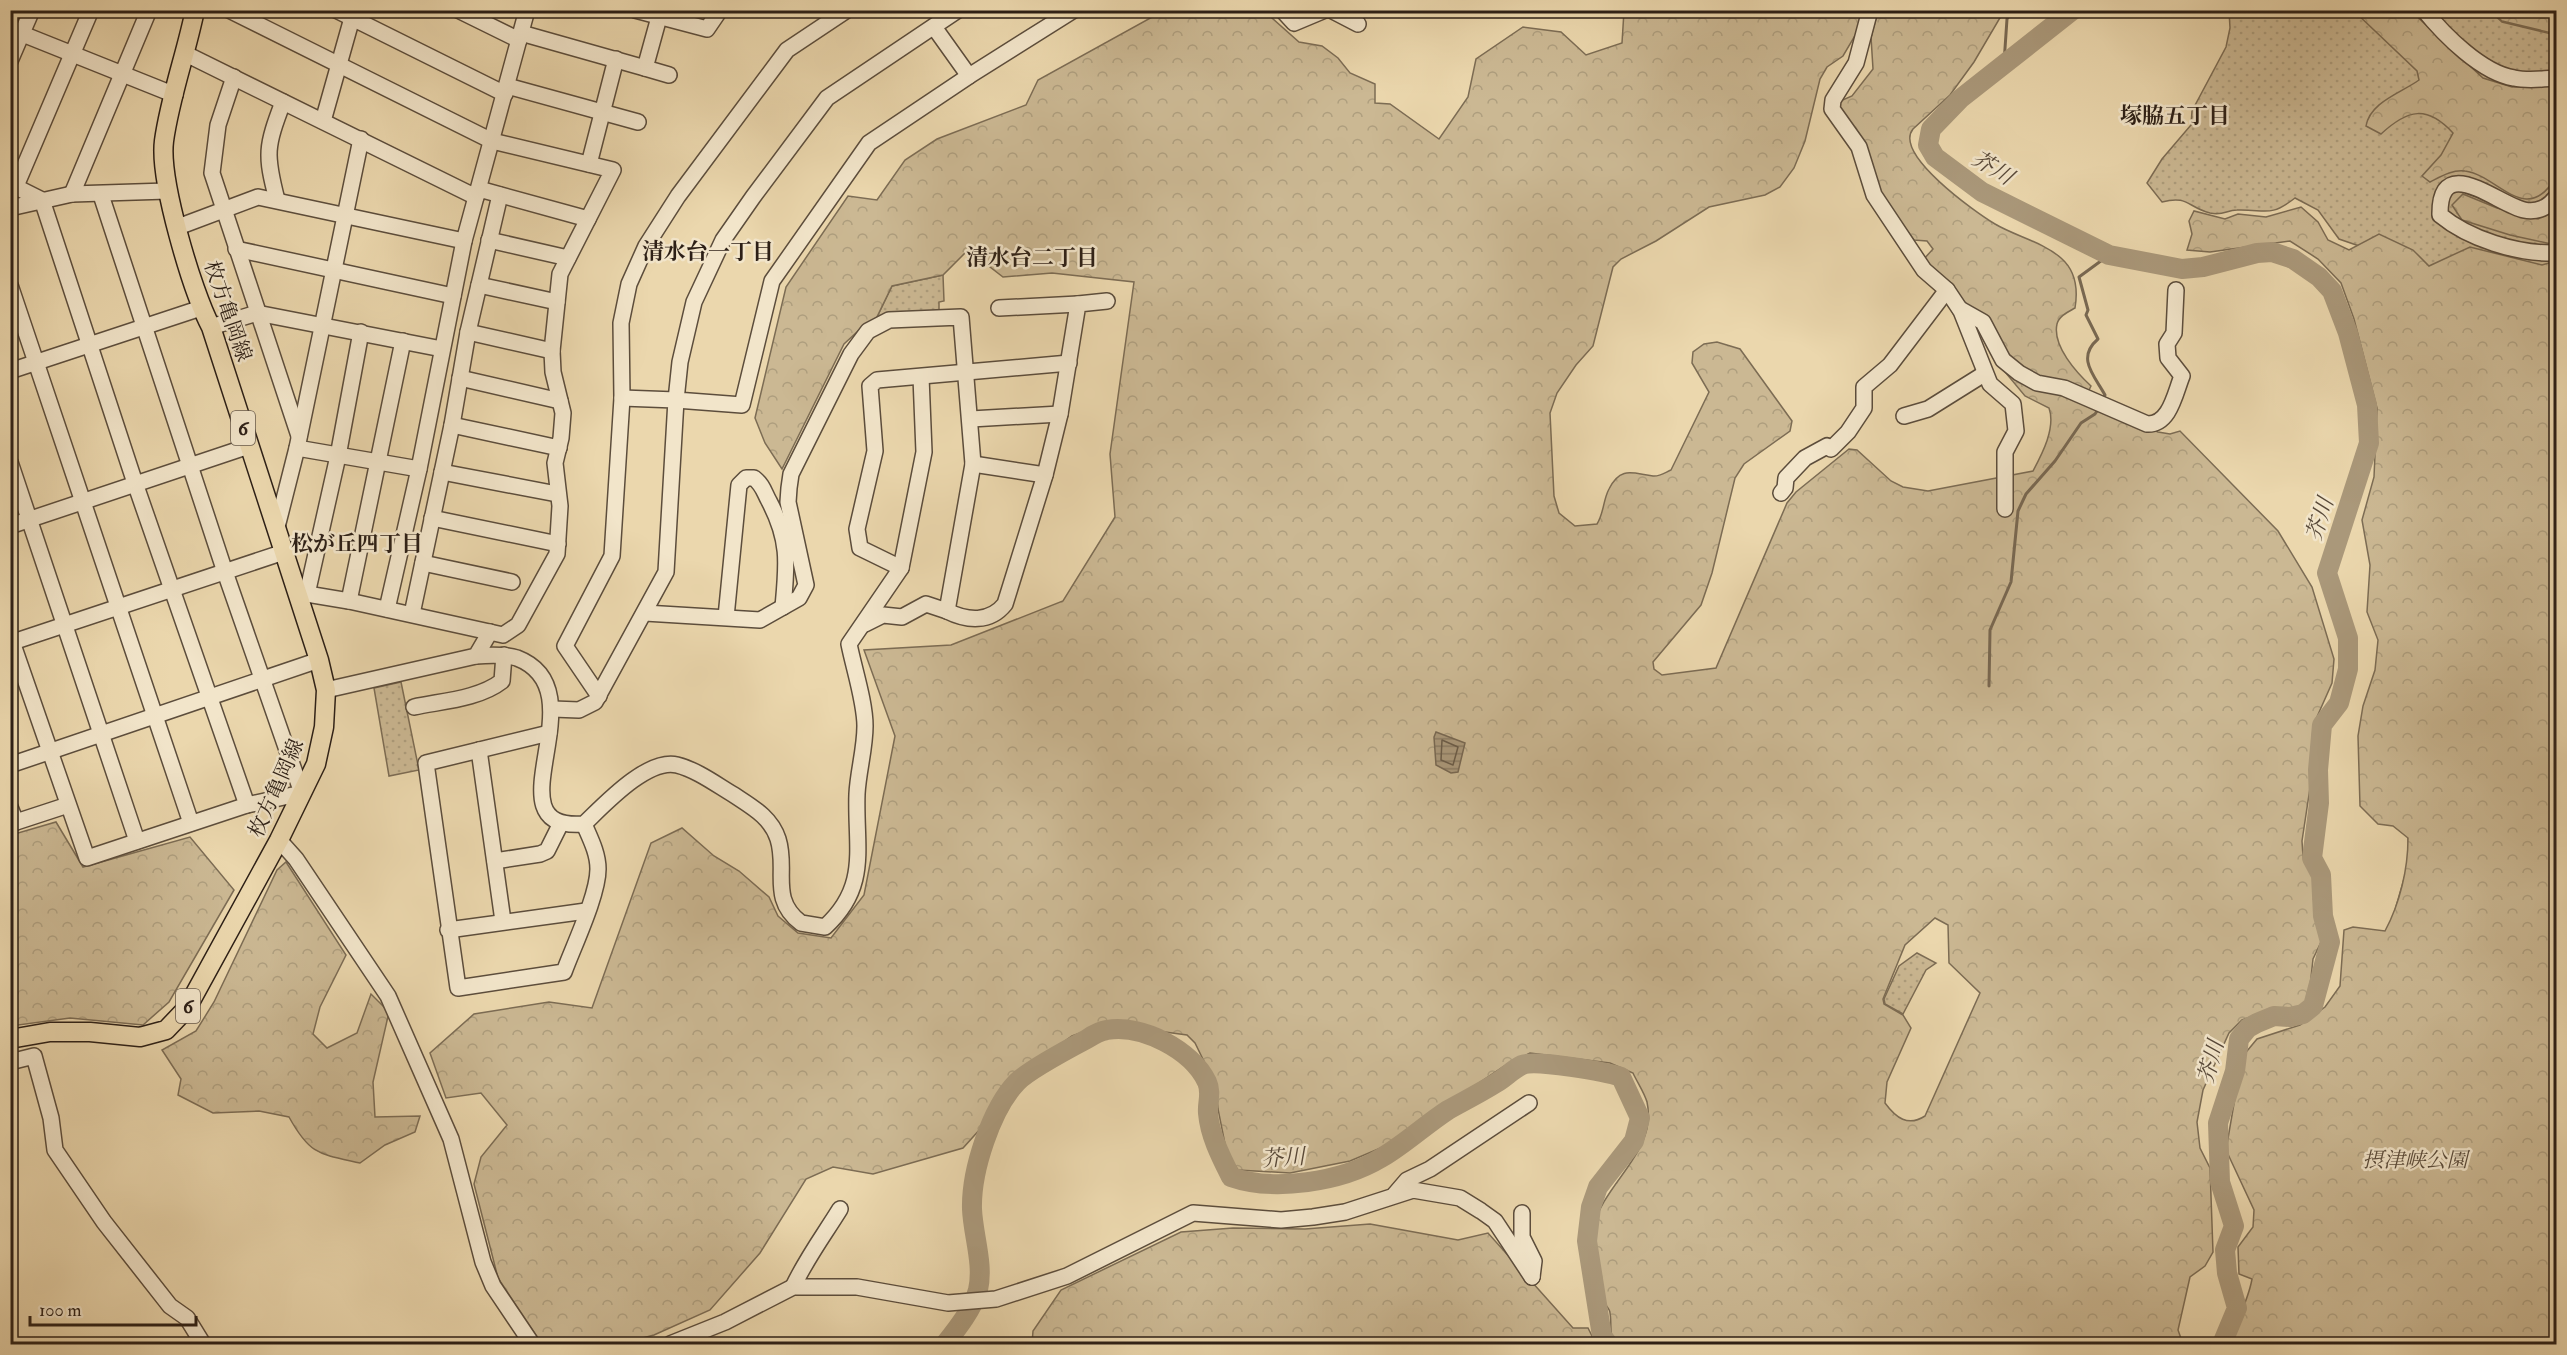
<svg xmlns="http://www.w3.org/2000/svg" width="2567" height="1355" font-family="'IM FELL Double Pica','Noto Serif JP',serif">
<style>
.green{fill:url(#green-dots);stroke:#7c6c54;stroke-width:1.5}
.forest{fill:url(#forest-crowns);stroke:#7c6c54;stroke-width:1.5;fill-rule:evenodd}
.water{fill:url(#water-rules);stroke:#786852;stroke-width:1.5}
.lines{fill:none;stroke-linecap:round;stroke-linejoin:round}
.shore{stroke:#6b5c48;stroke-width:1.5}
.stream{stroke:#786852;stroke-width:3}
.river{stroke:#aa987a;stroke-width:20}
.minor-casing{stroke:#5c4d3c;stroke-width:18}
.major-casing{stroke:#2c1f16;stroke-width:21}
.minor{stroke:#f2e5ca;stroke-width:15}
.major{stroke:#ebd7ad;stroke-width:18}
.labels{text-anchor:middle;stroke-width:5;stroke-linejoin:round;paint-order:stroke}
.shield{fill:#f2e5ca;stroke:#675a4c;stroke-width:1.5}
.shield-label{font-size:20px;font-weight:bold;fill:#2c1f16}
.street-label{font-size:21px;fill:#2c1f16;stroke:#f2e5ca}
.park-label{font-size:21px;font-style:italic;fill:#5c4d3c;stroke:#f2e5ca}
.neighbourhood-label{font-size:22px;font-weight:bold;fill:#2c1f16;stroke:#f2e5ca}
.water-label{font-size:22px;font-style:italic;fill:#584939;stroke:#f2e5ca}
</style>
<defs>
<pattern id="green-dots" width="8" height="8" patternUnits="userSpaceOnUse" patternTransform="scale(1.5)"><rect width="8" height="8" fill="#cbb893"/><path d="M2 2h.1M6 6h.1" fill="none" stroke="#ae9e7e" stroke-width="1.8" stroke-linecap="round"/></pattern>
<pattern id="forest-crowns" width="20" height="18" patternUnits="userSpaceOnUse" patternTransform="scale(1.5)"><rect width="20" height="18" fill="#cbb893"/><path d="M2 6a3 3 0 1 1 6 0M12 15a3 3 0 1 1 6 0" fill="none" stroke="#ae9e7e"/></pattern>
<pattern id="water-rules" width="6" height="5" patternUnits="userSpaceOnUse" patternTransform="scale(1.5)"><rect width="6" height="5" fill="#aa987a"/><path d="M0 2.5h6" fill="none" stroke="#8b7b63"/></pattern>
</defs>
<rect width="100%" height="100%" fill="#ebd7ad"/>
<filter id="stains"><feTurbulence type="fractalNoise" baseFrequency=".00333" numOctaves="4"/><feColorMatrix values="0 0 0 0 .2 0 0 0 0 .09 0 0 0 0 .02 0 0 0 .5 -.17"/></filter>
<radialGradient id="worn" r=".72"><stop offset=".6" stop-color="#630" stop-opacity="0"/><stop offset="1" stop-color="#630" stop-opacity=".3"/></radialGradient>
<g class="green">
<path d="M 2229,11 L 2490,11 L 2502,22 L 2556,35 L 2556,1344 L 2361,1028 L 2410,858 L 2390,664 L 2371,250 L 2339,239 L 2318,210 L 2295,198 C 2269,218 2266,209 2237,210 C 2226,210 2224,216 2210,213 C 2187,207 2188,195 2162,202 L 2147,183 L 2162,159 L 2191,125 L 2192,111 L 2226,47 L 2230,28 Z"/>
<polygon points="943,275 944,301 939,302 939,311 874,323 892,286"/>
<polygon points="401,682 419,770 389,776 374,688"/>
<polygon points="1917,953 1936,963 1926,970 1903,1014 1885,1004 1884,999 1899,966"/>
</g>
<g class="forest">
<path d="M 1163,11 L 1264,11 L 1299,42 L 1322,46 L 1338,58 L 1350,73 L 1375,84 L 1375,103 L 1390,104 L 1439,139 L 1468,97 L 1476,59 L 1523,27 L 1561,32 L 1586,55 L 1622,43 L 1624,11 L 1863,11 L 1856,34 L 1843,56 L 1827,67 L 1820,79 L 1805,141 L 1794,168 L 1780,187 L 1765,195 L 1709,207 L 1656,241 L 1621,259 L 1613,267 L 1593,346 L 1576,365 L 1557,393 L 1550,413 L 1554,496 L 1559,513 L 1575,526 L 1597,524 C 1604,513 1603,500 1609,489 C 1621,465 1634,474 1653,476 C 1659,477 1666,472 1671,470 L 1709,392 L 1692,363 L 1693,352 L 1704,344 L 1717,342 L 1740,349 L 1792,421 L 1790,431 L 1744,464 L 1735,478 L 1712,573 L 1701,605 L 1653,662 L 1654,669 L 1662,675 L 1716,668 L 1787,503 L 1796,492 L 1849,449 L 1857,450 L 1891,481 L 1903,487 L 1928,491 L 2033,471 C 2042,454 2056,428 2049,408 L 2025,396 L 2005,372 L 2086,401 L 2158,432 L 2170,434 L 2180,431 L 2278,531 L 2312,587 L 2334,659 L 2332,683 L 2313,726 L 2310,788 L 2302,841 L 2303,856 L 2313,877 L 2322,940 L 2313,959 L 2309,996 L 2305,1005 L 2293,1009 L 2271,1010 L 2242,1020 L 2229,1033 L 2203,1090 L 2197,1122 L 2200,1148 L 2210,1168 L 2213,1252 L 2205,1266 L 2190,1277 L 2178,1330 L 2183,1344 L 1614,1344 C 1609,1334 1612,1325 1610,1313 C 1610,1309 1606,1306 1604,1302 C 1595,1283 1589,1250 1593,1229 C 1603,1182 1658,1153 1647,1102 C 1644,1092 1637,1082 1633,1073 L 1610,1063 L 1530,1053 L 1503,1067 L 1383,1147 L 1350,1161 L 1290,1173 L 1238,1170 L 1227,1154 L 1218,1109 L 1216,1086 L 1195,1043 L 1187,1035 L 1106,1024 L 1072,1036 L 1005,1084 L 982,1127 L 963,1148 L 873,1174 L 833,1167 L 806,1179 L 760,1253 L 710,1310 L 654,1335 L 620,1344 L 542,1344 L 498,1278 L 474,1184 L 481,1157 L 507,1125 L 481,1093 L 446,1098 L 430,1053 L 474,1014 L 549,1002 L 592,1008 L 651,843 L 682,828 L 714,856 L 739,871 L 769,897 L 778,916 L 798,933 L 831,938 L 864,895 L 895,736 L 864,650 L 951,645 L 1063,601 L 1115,517 L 1110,454 L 1134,282 L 1052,273 L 1003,277 L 968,250 L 943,275 L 892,286 L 874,323 L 858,331 L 844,344 L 782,469 L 765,443 L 755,418 L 786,287 L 848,196 L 877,200 L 905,160 L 937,139 L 1026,105 L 1038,80 ZM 1935,918 L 1948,925 L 1949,963 L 1980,993 L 1925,1116 C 1908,1127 1896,1118 1885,1103 L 1887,1082 L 1911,1028 L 1903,1015 L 1884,1004 L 1883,999 L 1905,945 Z"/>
<path d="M 1878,11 L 2004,11 L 1974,62 L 1950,95 L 1913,129 C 1893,154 1975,212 1995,224 C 2015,236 2043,242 2061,258 C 2076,271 2078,290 2075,308 C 2068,312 2059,316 2057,324 C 2052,346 2077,373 2091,386 L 2088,392 L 2034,376 L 2012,359 L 1923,260 L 1933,249 L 1927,241 L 1914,240 L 1879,194 L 1836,107 L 1838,102 L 1852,96 L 1873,69 L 1871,37 Z"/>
<path d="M 2354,11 L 2411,11 L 2483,78 L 2512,87 L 2556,86 L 2556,177 C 2526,228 2498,175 2465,171 C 2453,169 2440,177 2430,182 L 2422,176 L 2441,155 L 2453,133 C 2427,105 2408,109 2381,134 L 2366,126 C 2370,102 2401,93 2419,80 L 2417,71 Z"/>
<polygon points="2491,11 2556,11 2556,34 2502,21"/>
<polygon points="2463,194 2497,208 2538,219 2556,210 2556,245 2510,235 2462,220 2452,205"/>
<path d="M 2301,207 L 2318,222 L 2328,240 L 2349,250 L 2379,234 L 2413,250 L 2429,266 L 2470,247 L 2542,265 L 2556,261 L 2556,1344 L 2228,1344 C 2236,1322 2248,1302 2252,1279 L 2239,1274 L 2238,1247 L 2253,1227 L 2254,1210 L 2226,1150 L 2242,1057 L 2257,1039 L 2300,1025 L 2325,1007 L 2340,986 L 2344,930 L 2353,927 L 2385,931 C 2400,903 2408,869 2408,838 L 2393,826 L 2378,824 L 2360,806 L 2358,736 L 2363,706 L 2375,670 L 2378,640 L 2367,612 L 2370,565 L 2362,520 L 2374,477 L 2377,408 L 2354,319 L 2341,283 L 2318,259 L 2290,241 L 2210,252 L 2187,250 L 2192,234 L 2189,221 L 2194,211 L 2225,219 L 2238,214 L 2266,217 Z"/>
<polygon points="56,822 83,867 190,837 234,890 169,1002 143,1025 70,1018 11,1026 11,835"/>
<path d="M 286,862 L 346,955 L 320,1007 L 313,1034 L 327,1048 L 357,1033 L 371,994 L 389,1012 L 373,1082 L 375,1117 L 420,1116 L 415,1132 L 385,1145 L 360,1163 C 319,1154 310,1155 289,1117 L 259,1111 L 213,1113 L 178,1095 L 181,1079 L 162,1050 L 196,1031 L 214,1002 L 277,870 Z"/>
<polygon points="1370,1224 1458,1240 1488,1233 1573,1328 1588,1328 1596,1344 1032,1344 1033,1331 1061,1290 1181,1232 1233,1228 1305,1229"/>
</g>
<polygon class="water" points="1436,732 1465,743 1458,772 1451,773 1436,765 1434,737"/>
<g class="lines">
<polygon class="shore" points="1442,740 1458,747 1453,765 1441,760"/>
<g class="stream">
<polyline points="2004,63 2007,19 2012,10"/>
<path d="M 2103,399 L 2105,395 C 2094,375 2076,358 2098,339 L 2086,315 L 2088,310 L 2079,277 L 2109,255"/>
<polyline points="1989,686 1990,630 2011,582 2018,511 2026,494 2055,461 2081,423 2095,414 2099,408"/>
</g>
<g class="river">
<polyline points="2073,10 1960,99 1931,129 1928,145 1935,157 1982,192 2109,255 2182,269 2203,267 2257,253 2272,252 2293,259 2319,277 2332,291 2348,333 2367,405 2369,443 2327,573 2348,638 2348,669 2339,703 2322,725 2318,770 2319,803 2312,858 2321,875 2323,916 2330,942 2313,1006 2303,1014 2290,1017 2274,1016 2257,1023 2248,1028 2239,1039 2235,1071 2218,1123 2220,1182 2234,1226 2225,1250 2227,1273 2237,1308 2222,1344"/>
<path d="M 945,1344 C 956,1330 973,1309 978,1290 C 984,1264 973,1235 972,1209 C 971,1171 991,1109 1017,1082 C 1029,1070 1070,1048 1087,1039 C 1093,1035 1100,1031 1107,1030 C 1142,1024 1192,1050 1207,1082 C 1212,1093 1207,1102 1208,1113 C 1210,1136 1221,1157 1231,1177 C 1274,1192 1341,1182 1381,1158 C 1405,1144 1425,1125 1448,1110 C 1464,1101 1480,1093 1496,1083 C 1505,1078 1513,1069 1522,1065 C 1535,1059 1607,1072 1621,1077 L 1640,1118 L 1634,1141 L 1598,1187 L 1591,1207 L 1587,1241 L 1602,1336 L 1608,1344"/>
</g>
<defs>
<g id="minor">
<polyline points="229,10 492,141 613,170 560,274 552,351 553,372 563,413 561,438 555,463 560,506 557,554 518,625 503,635 349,601 307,594 300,596"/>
<polyline points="336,10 505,94"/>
<polyline points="458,10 519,40"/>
<polyline points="635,10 707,29 720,10"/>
<polyline points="661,10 645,68 669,75"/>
<polyline points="958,10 827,98 753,197 723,240 694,302 680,362 676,400 742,405 772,281 869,143 969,76 1074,10"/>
<polyline points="1282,10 1294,23 1325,10"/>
<polyline points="1331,10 1358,24"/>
<polyline points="1870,10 1856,63 1833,100 1832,109 1859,147 1874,195 1924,270 1947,290 1961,311 1990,384 2013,404 2016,431 2005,452 2005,509"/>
<path d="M 2424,10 C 2444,35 2482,73 2514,78 C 2528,81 2542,79 2556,78"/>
<polyline points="934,27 969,76"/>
<polyline points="10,29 175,95"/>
<polyline points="521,33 645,68"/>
<polyline points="186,54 476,197"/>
<polyline points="10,61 32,10"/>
<polyline points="234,77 218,125 212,173 299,436"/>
<polyline points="507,86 638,122"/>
<polyline points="323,121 354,11"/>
<polyline points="589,164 616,59"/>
<polyline points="10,184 42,200 135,483 247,805"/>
<polyline points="16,186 91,10"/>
<polyline points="479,189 588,219"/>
<polyline points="72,194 149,10"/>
<path d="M 2556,197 C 2549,207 2537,213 2524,210 C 2497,204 2439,151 2440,215 C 2469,239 2517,254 2556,253"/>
<path d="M 277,200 C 265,154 266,147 283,102"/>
<polyline points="10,208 72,194 167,191"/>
<polyline points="178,227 258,197 464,241"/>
<polyline points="489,240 568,258"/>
<polyline points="236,249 453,296"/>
<polyline points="10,285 191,823"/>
<polyline points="479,285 557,302"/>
<polyline points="999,308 1078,304"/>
<path d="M 1960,309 L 1983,322 L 2003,360 L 2019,373 L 2037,383 L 2064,388 L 2147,424 C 2170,425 2175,393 2182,376 L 2168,358 L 2167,344 L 2174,333 L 2176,290"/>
<polyline points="211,327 257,313 442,349"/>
<polyline points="468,332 552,351"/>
<polyline points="10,371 201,308"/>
<polyline points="460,378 560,401"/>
<polyline points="1904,416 1928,409 1984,374"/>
<polyline points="971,419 1060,414"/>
<polyline points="452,425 559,448"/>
<polyline points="297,448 419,469"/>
<polyline points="10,462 137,841"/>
<polyline points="973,464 1045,475"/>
<polyline points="442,472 557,494"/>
<polyline points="1781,493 1785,488 1786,478 1805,458 1827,446 1831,449 1848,432 1864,408 1864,387 1890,365 1947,290"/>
<polyline points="432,518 558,544"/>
<polyline points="10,526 249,446"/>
<polyline points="277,527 297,448 361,139"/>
<polyline points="423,563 512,582"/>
<polyline points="901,568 924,452 921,377"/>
<polyline points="307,594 338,456 361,332"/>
<polyline points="349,601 403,341"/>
<polyline points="387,609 419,469 464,241 527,10"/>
<path d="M 947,611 C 967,621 990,623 1005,604 L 1045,475 L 1060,414 L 1078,304 L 1107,301"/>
<polyline points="645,613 760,620 799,598 806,585 788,502 789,488 791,474 851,354 868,331 889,320 961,317 973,464 947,611 926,604 902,617 883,615 865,624"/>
<polyline points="412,614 452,425 468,332 500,195"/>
<path d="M 726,617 L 739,485 L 746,478 L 754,478 C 763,485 764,492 769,501 C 790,541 787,564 783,607"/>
<polyline points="10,636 87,858 247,805 302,793 225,572 101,195"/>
<polyline points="10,643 284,552"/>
<path d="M 476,656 C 489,655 504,654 517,658 C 603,691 485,832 584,824 C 604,805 647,758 677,765 C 697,770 717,785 734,795 C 752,807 771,817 778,839 C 788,870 769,899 801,923 L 825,927 C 870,886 855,847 857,794 C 858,772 865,749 865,726 C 865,702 854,669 849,644 L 901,568 L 860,548 L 857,529 L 875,451 L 870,386 L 877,380 L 1069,363"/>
<polyline points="326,690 476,656 490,632"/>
<polyline points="599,696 565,646 612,556 622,398 621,323 629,284 646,246 678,196 787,50 847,10"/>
<path d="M 414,707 C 442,701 479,699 502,681 L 504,655"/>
<polyline points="553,709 579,710 595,702 666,572 676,400 622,398"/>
<path d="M 549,733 L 426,763 L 458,988 L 564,972 C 574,945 598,895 598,869 C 598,853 590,838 584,824"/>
<polyline points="479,750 503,921"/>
<polyline points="10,765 319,660"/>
<polyline points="10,807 16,822"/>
<polyline points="10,824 68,805"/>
<polyline points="279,840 296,859 388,996 451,1139 483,1262 493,1286 532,1344"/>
<polyline points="495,861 540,854 547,851 561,823"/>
<polyline points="448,930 586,911"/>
<polyline points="10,1062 34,1056 51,1118 55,1150 104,1222 170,1306 187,1318 203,1344"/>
<polyline points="1395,1194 1407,1180 1430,1169 1529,1103"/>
<polyline points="1522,1213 1522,1237 1534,1261 1532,1277"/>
<path d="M 793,1287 C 806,1259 824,1235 840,1209"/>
<polyline points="670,1344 725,1322 793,1287 857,1287 948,1303 996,1299 1067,1276 1193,1213 1281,1220 1313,1217 1345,1212 1413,1190 1460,1198 1481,1211 1495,1221 1532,1277"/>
</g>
<path id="major" d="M 10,1039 L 50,1032 L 90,1032 L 140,1037 L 166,1030 L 187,1008 L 279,840 L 316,764 L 324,727 L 326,690 L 319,660 L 211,327 C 192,291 159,180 164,141 C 170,97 186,54 195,10"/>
</defs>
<use href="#minor" class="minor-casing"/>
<use href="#major" class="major-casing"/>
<use href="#minor" class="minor"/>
<use href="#major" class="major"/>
</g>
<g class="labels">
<g class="shield">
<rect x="231" y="411" width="24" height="34" rx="4.5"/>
<rect x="176" y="989" width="24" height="34" rx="4.5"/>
</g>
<g class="shield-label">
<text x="243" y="435">6</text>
<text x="188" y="1013">6</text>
</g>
<g class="street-label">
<text transform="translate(228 311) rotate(71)" y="7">枚方亀岡線</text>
<text transform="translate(276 788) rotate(-66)" y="7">枚方亀岡線</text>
</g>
<g class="park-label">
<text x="2415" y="1167">摂津峡公園</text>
</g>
<g class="neighbourhood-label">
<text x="2175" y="123">塚脇五丁目</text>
<text x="708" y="259">清水台一丁目</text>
<text x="1032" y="265">清水台二丁目</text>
<text x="357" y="551">松が丘四丁目</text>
</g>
<g class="water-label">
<text transform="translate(1993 167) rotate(32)" y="8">芥川</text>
<text transform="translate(2319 519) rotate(-72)" y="8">芥川</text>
<text transform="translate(2210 1062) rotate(-75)" y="8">芥川</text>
<text transform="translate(1283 1157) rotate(-4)" y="8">芥川</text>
</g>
</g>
<rect width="2567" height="1355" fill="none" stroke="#ebd7ad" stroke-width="36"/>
<rect x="12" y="12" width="2543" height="1331" fill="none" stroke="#2c1f16" stroke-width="3"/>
<rect x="18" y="18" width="2531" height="1319" fill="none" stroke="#2c1f16" stroke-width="1.5"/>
<path d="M30 1316v9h166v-9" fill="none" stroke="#2c1f16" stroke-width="3"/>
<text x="39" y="1316" font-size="18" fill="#2c1f16" stroke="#f2e5ca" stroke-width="4.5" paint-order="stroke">100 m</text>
<rect width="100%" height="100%" filter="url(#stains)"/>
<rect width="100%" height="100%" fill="url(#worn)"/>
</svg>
